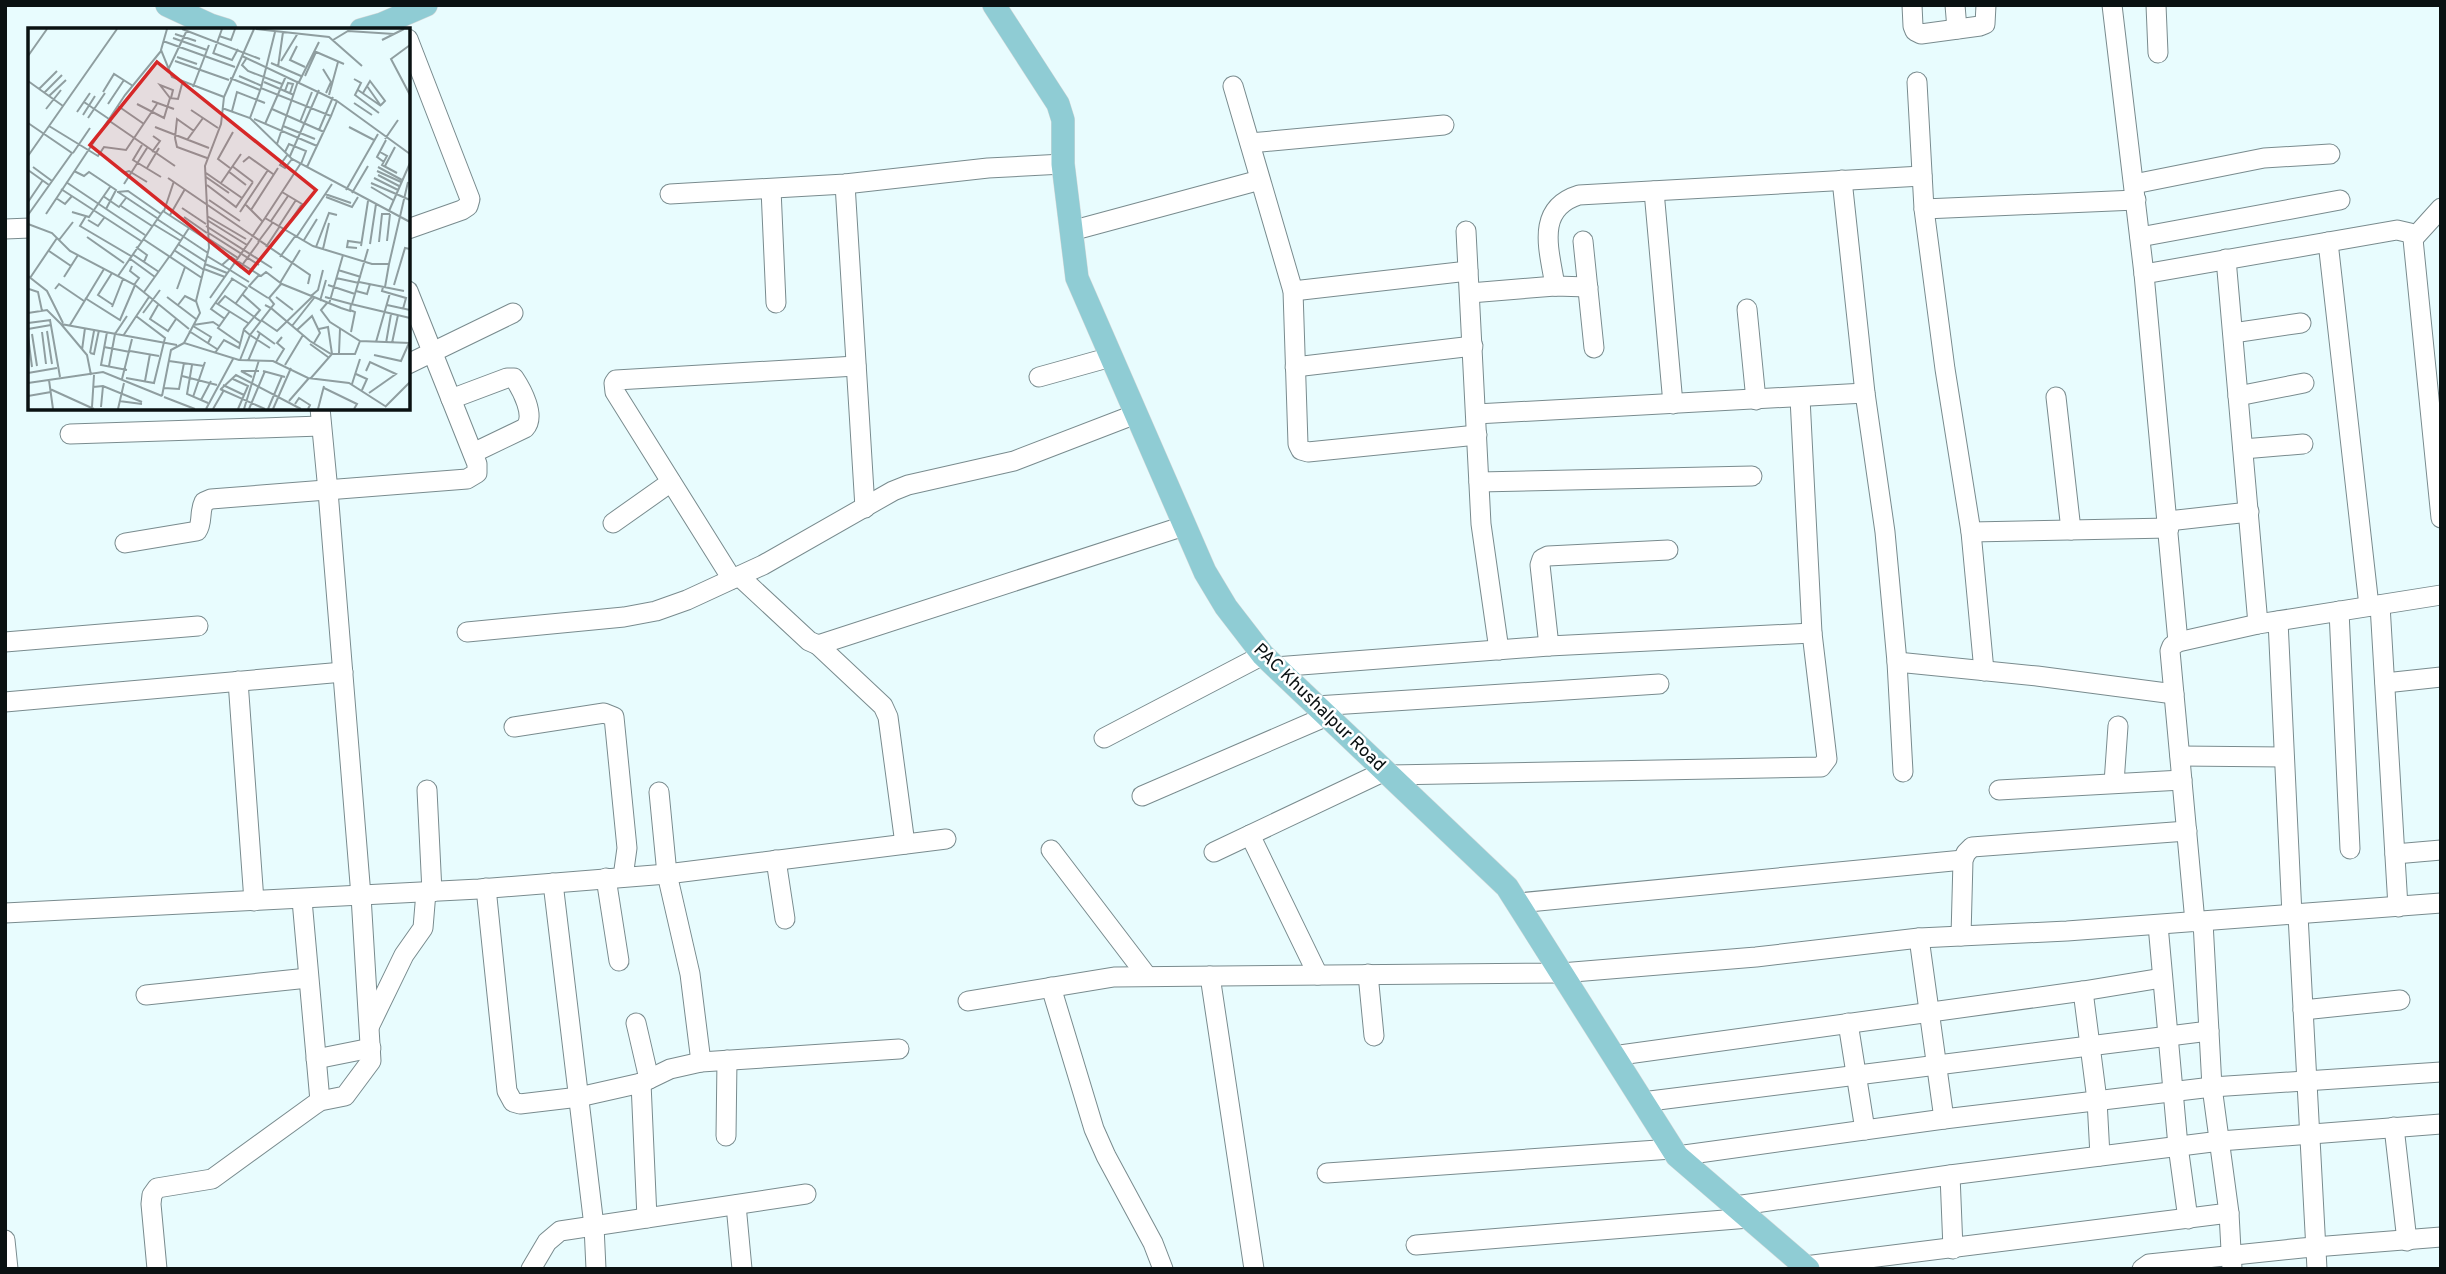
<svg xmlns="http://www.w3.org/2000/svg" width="2446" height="1274" font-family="Overpass,sans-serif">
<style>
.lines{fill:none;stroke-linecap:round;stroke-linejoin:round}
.minor-casing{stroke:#798b8e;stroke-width:21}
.major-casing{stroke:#d8d9d9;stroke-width:24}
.minor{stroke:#fff;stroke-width:19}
.major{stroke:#8fccd4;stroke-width:23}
.labels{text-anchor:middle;stroke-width:5;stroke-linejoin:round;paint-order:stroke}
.street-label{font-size:18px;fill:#0a1112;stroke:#fff}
.inset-road{fill:none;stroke:#8f9ea0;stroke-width:2}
.view{fill:#d62828;fill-opacity:0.15;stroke:#d62828;stroke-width:3.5}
.inset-edge{fill:none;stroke:#0a1112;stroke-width:3.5}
</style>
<rect width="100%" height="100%" fill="#e8fcfe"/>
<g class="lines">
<defs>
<g id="minor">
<polyline points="1912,5 1913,26 1915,31 1921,34 1980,26 1985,24 1986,5"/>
<polyline points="1955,5 1957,29"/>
<polyline points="2112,5 2144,274 2178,642"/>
<polyline points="2156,5 2158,53"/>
<polyline points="408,39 470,199 468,206 462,210 408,229"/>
<polyline points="1917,82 1924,209 1945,369 1971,532 1984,671"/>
<polyline points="1233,86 1293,291 1298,444 1301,450 1308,452 1477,435"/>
<polyline points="1250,143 1444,125"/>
<polyline points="1842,180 1865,393 1885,532 1897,662 1903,772"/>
<polyline points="845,184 865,508"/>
<polyline points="2134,184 2264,158 2330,154"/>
<polyline points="771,189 776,303"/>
<polyline points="1654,191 1673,404"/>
<polyline points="670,194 845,184 988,168 1063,164"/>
<polyline points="1924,209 2136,200"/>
<polyline points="5,229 30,228"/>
<polyline points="1071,231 1260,180"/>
<polyline points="1466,231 1481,524 1499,650"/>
<polyline points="2140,237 2340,200"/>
<polyline points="2413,239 2441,208"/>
<polyline points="1583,241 1594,348"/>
<polyline points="2328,242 2369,606"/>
<polyline points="2226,259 2258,624"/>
<polyline points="2144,274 2397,230 2410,233 2413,239 2441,518"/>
<path d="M 1555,286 C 1550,252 1534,209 1579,195 L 1922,176"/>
<polyline points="1293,291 1468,271"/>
<polyline points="1470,293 1555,286 1588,287"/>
<polyline points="1747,309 1756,400"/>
<polyline points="2233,333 2301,323"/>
<polyline points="408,364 513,313"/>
<polyline points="1295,367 1473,346"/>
<polyline points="1039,377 1111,357"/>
<polyline points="2238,396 2304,383"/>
<polyline points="2056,397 2071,530"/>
<path d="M 451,399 L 507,378 L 514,378 C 522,390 536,416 525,428 L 473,453"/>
<polyline points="1476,414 1865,393"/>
<polyline points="70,434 321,426"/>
<polyline points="2243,449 2303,444"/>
<polyline points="1479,482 1752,476"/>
<polyline points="2168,521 2249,512"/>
<polyline points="613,523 671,482"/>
<polyline points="1971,532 2169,528"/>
<path d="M 125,543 L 197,531 C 203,523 199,512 204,502 L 211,499 L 467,479 L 477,473 L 477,464 L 408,291"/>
<polyline points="739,576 809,641 818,645 1184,526"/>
<polyline points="732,579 615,392 614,383 616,380 856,366"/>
<polyline points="2380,605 2398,907"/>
<polyline points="2339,611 2350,849"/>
<polyline points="2278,621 2292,915"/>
<polyline points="467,632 624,617 656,611 687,600 763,565 893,491 908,485 1014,461 1136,414"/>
<polyline points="5,642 198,626"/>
<polyline points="818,645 883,706 888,717 905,844"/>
<polyline points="1549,646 1540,565 1542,559 1548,556 1668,550"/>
<polyline points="1897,662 2037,676 2174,694"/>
<polyline points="1275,667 1549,646 1812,633"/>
<polyline points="238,681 254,901"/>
<polyline points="2385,683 2441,677"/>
<polyline points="5,702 343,672"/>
<polyline points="1316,706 1659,684"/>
<polyline points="514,727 604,713 614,717 627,848 623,877"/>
<polyline points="1104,738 1263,655"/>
<polyline points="2180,756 2284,757"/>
<polyline points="1390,775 1821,767 1827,759 1812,633 1800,398"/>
<polyline points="2114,783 2118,726"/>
<polyline points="427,790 432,892"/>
<polyline points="1999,790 2182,780"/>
<polyline points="659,792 667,874 690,974 701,1062"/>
<polyline points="1142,796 1327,716"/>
<polyline points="1250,835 1318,975"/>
<polyline points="1051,850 1147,976"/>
<polyline points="1214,852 1385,771"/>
<polyline points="2395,854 2441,850"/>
<polyline points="776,860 785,919"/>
<polyline points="606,878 619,961"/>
<polyline points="553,883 594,1226 596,1269"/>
<polyline points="486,888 507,1091 513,1102 520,1104 579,1097 641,1083 670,1069 701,1062 899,1049"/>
<polyline points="302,900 320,1101"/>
<polyline points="1518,903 1963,860"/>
<polyline points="5,913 479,889 667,874 946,839"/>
<polyline points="2298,915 2317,1269"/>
<polyline points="2195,922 2170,651 2172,646 2178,642 2258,624 2441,595"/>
<polyline points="2203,922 2212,1087 2229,1213 2232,1269"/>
<polyline points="2158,925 2178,1146 2188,1219"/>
<polyline points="1961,936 1963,860 1966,853 1972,847 2187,831"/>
<polyline points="1919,938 1944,1119"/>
<polyline points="1368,974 1374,1036"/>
<polyline points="1210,976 1254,1269"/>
<polyline points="1051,987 1094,1129 1106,1156 1153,1243 1163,1269"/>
<polyline points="2083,991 2097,1100 2100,1156"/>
<polyline points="146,995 308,978"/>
<polyline points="968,1001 1114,977 1561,973 1756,957 1919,938 2067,931 2441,903"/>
<polyline points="2303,1010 2400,1000"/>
<polyline points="636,1023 649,1079"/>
<polyline points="1848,1023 1865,1130"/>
<polyline points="370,1025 404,955 423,928 426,892"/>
<polyline points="1613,1056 2083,991 2162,978"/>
<polyline points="316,1059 371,1048"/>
<polyline points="641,1083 647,1218"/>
<polyline points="1642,1102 2209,1031"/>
<polyline points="2394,1127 2407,1241"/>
<polyline points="726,1136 727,1060"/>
<polyline points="1677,1156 1944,1119 2212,1087 2441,1072"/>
<polyline points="1327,1173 1672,1149"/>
<polyline points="1950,1175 1953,1249"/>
<polyline points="736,1205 742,1269"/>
<polyline points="1735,1206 1950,1175 2220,1141 2441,1124"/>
<polyline points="5,1240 8,1269"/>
<polyline points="1416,1245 1749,1218"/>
<polyline points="1805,1266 2229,1213"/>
<polyline points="157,1269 151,1204 152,1195 157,1188 212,1179 314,1105 320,1101 345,1096 371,1061 361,896 328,491 320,408"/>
<polyline points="531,1269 547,1242 560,1231 806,1194"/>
<polyline points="2142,1269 2149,1264 2302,1248 2441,1237"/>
</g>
<g id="major">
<polyline points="167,5 210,25 226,30"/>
<polyline points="994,5 1058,104 1063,120 1063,164 1077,278 1205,572 1226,607 1263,655 1507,887 1677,1156 1808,1269"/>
<polyline points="361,30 382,24 426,5"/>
</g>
</defs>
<use href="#minor" class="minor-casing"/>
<use href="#major" class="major-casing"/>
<use href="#minor" class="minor"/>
<use href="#major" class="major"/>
</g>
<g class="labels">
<g class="street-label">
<text transform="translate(1320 707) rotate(44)" y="6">PAC Khushalpur Road</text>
</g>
</g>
<g transform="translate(28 28)">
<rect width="382" height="382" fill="#e8fcfe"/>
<path class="inset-road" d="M 139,1 L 133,22 L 144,49 L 196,69 L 193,96 L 177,138 L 181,220 L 168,273 L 172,285 L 156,315 L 211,332 L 245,333 L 280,350 L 321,355 L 357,378M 154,1 L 232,31M 228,1 L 301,9 L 334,38M 147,6 L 168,13M 191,8 L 203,12 L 207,1M 145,10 L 179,22M 305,12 L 320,3 L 366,6M 354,12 L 376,1M 135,13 L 207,39M 382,17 L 363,31 L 382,67M 269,18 L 262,32 L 277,39M 286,23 L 316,36M 185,25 L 204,32 L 210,21M 185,26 L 194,1M 0,28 L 19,1M 214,28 L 309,73M 149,29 L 169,36M 218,31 L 214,37 L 220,43 L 254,56M 147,33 L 201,52M 253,33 L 270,5M 243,35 L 273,48M 250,39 L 255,4M 141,40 L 159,2M 295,41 L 303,54 L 298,65M 211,48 L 234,58M 277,48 L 288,24M 202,50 L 232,62M 326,51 L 333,55 L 327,67 L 351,85M 0,53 L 35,78M 236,54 L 266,67M 271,54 L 291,14M 165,59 L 181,17M 233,60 L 247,4M 11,61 L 29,43M 330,62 L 353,78 L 339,58M 257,63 L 260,55 L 265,56 L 262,65M 75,64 L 86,46 L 105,58M 16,65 L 34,47M 335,65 L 342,53 L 357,73 L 353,77M 301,67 L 310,34M 21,68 L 38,52M 196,69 L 226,1M 142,70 L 132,57 L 145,62 L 143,70M 124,73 L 146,81M 56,74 L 81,91M 326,75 L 344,87M 80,76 L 96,52M 109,76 L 136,90 L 142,70 L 150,71 L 154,56M 90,78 L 116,96M 194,80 L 222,90 L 264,131 L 382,194M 18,81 L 33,62M 244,81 L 296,104M 163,82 L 190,100M 204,83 L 209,64 L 237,75M 49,84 L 62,65M 55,87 L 67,68M 303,88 L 309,73 L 382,126M 60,90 L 77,65M 222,90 L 233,60 L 303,88 L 279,139M 226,91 L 289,118M 80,92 L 147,138M 272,94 L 284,64M 0,95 L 44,125 L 0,187M 237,96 L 258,48M 21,98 L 70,128 L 76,119 L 98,122 L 129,76M 255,98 L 287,111M 127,99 L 181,120M 321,99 L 346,112M 291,102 L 305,69M 147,110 L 149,119 L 179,130M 147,110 L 149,91 L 166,103M 357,111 L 370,92M 159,112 L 175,90M 249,116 L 270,53M 114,117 L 105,132 L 133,149M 124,124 L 132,113 L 125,108M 257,124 L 261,116 L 278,123 L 273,136M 352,124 L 359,128 L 354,137 L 369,145M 45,125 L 62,100M 260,126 L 252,137 L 257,140 L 264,131M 0,128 L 89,1M 262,128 L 291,62M 215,134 L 221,129 L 245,146M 356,134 L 349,129 L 358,112M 204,138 L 225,154M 357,138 L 367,119M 5,139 L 24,153M 350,139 L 374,152M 119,140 L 131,120M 202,140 L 190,131 L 205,104M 0,142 L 21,157M 46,143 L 56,148 L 61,144 L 88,162 L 78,181M 200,143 L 218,157M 349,143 L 373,154M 95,145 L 101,143 L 119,154M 178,145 L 214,170M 350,147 L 371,158M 178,149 L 201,165M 140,150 L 282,247 L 280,256M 346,150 L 370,162M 38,154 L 117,207M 193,155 L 213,126M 343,155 L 382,172M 96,156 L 119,120M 179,157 L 208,179 L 225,154M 343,159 L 365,172M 33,161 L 113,213M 318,162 L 350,106M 89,164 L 100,163 L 133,186M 90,164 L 129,190M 254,164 L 274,176 L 257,201M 324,165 L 340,138M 297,166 L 323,175M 75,168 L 91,179 L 98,170M 298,169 L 324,179 L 330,169M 28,170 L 37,176 L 44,168M 181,172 L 212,193M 0,174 L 15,152M 218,177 L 234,193M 93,178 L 124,198M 154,180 L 178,196M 223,182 L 250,140M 136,183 L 146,153M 361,183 L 382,135M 44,184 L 61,189 L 82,159M 212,184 L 240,142M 18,186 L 97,67 L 133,23M 142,187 L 157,161M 58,188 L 52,198 L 103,228M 179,188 L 218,211M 156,189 L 179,205M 237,190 L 273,135M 129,191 L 180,225M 60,192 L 70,198 L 76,190M 179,192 L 219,217M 243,193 L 260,168M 0,196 L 24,205 L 42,223 L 107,257 L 161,301M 125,196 L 153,213M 178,198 L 244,240M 251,198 L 268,172M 179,204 L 231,237M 269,208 L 304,156M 59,209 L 96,235M 224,209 L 237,190 L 285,218 L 344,236 L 361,236 L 380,154M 115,211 L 174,250M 181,211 L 210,230M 31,212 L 45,194M 276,212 L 289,191M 359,213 L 362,186M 230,214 L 245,194M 351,214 L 354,186 L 362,186M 150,216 L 178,234M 342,216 L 348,176M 333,218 L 340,173M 108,219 L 119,227 L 116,234M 238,219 L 252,198M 288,219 L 301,185 L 309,187M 329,220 L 319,219 L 320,213 L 334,215M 295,221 L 301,195M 146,222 L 176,242M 21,223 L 43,238M 104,226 L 131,244M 179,228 L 194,237 L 203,229 L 233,248 L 238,244 L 254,256 L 313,280 L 322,283 L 323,276 L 382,290M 142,229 L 161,200M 252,229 L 268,207M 101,230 L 127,249M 177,236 L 199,245M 194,237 L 221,254M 104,238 L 102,243 L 111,250 L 106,257M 212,240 L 231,214M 176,241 L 197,249M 310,242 L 333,249M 84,245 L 70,267 L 85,277M 231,247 L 221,258 L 240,270M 0,248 L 19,263 L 35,295M 90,248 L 135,183 L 181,213M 36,249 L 50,227M 2,250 L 29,210M 203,250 L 219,260 L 208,275M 308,250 L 331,255M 331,254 L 376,263M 252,255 L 272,222M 253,256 L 241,270 L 246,276 L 243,280 L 282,313 L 303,326 L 327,326 L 332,313M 300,257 L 327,266M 366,257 L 377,220 L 382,221M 355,259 L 354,263 L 378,270 L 375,281M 357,259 L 361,236M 1,261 L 10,264 L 14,283M 27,261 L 31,256 L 56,273M 149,261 L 157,239M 328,263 L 339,266 L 342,256M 116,264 L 141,229M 283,268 L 290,262 L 295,242M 139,269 L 168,291M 248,269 L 265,282M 297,269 L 323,276M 57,270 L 92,292 L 107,257M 182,270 L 224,210M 292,273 L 298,252M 188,275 L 220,295M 299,275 L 293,282 L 302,294 L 332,313 L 382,315M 190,276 L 197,268 L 232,293M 301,276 L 315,227M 324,276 L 340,221M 130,277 L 122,291 L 140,303 L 148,291M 150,277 L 157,268 L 169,274M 237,277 L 243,280 L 222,307 L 242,320M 359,277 L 382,282M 84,279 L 95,251M 322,282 L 327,284 L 323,304M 202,283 L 190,300 L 213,316M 0,285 L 19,282 L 33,296 L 149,317M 115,285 L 132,262M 197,291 L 183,281 L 205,250M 22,292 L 32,349M 233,292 L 249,303 L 284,269M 0,295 L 23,292M 33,296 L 59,327 L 63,347M 42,297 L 76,241M 165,297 L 185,294 L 191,298M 165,298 L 183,309 L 180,315M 264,298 L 286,270M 0,301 L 23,297M 269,302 L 284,288 L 292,305 L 286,315M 19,303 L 24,336M 161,303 L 189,321M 229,303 L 247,316M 14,304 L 18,336M 79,304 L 73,337 L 99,342M 4,306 L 9,338M 0,308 L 4,339M 95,308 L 121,269M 348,314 L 362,265M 358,315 L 363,286M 364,315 L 370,287M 282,316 L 300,329M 76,319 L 102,324M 54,322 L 57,300M 102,323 L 131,328M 62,325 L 66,326 L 71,302M 62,325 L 66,303M 187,325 L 196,312 L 211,320 L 216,301 L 232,282 L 214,266M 311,325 L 312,301M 346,327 L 373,333 L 381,315M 212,332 L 222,307 L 216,302M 141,333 L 176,338M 220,333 L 232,305M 248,334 L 256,321 L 249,315 L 254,309M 164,337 L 159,366 L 180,375M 257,337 L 275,307M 81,338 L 87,306 L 99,288M 235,343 L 257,349M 338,343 L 342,334 L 368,346 L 341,365M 0,345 L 29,340M 328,346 L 339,351 L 334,362M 154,348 L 189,357M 224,349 L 213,343 L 231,343M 98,350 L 126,355 L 137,310 L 108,288M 283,350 L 304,326 L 300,299 L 291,301M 94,351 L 104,311M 205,351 L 220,358 L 210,381M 21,352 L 25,381M 117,353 L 122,326M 0,355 L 75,344 L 134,368M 324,356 L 332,331M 195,357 L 216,367M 65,359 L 75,358 L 114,374M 136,360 L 151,361 L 156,335M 296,360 L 329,376 L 326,381M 22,361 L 66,381M 192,361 L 237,381M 193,361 L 208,347 L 273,381M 0,368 L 23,364M 134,368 L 143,322 L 156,315M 136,369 L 167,381M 165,369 L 177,334M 173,372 L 183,353M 91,373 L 114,376M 261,373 L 281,350M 267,376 L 271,370 L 282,377 L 280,381M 64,379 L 66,347M 73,379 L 75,358M 357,379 L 382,354M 90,381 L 96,355M 178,381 L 205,331M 185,381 L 196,362M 216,381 L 231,332M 221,381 L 237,343M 240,381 L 254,348M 245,381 L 263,340M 290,381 L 296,358"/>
<path class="view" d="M 129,34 L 288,162 L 221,245 L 62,117 Z"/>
<rect width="382" height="382" class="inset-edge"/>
</g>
<rect width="2446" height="1274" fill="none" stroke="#0a1112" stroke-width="14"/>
</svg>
